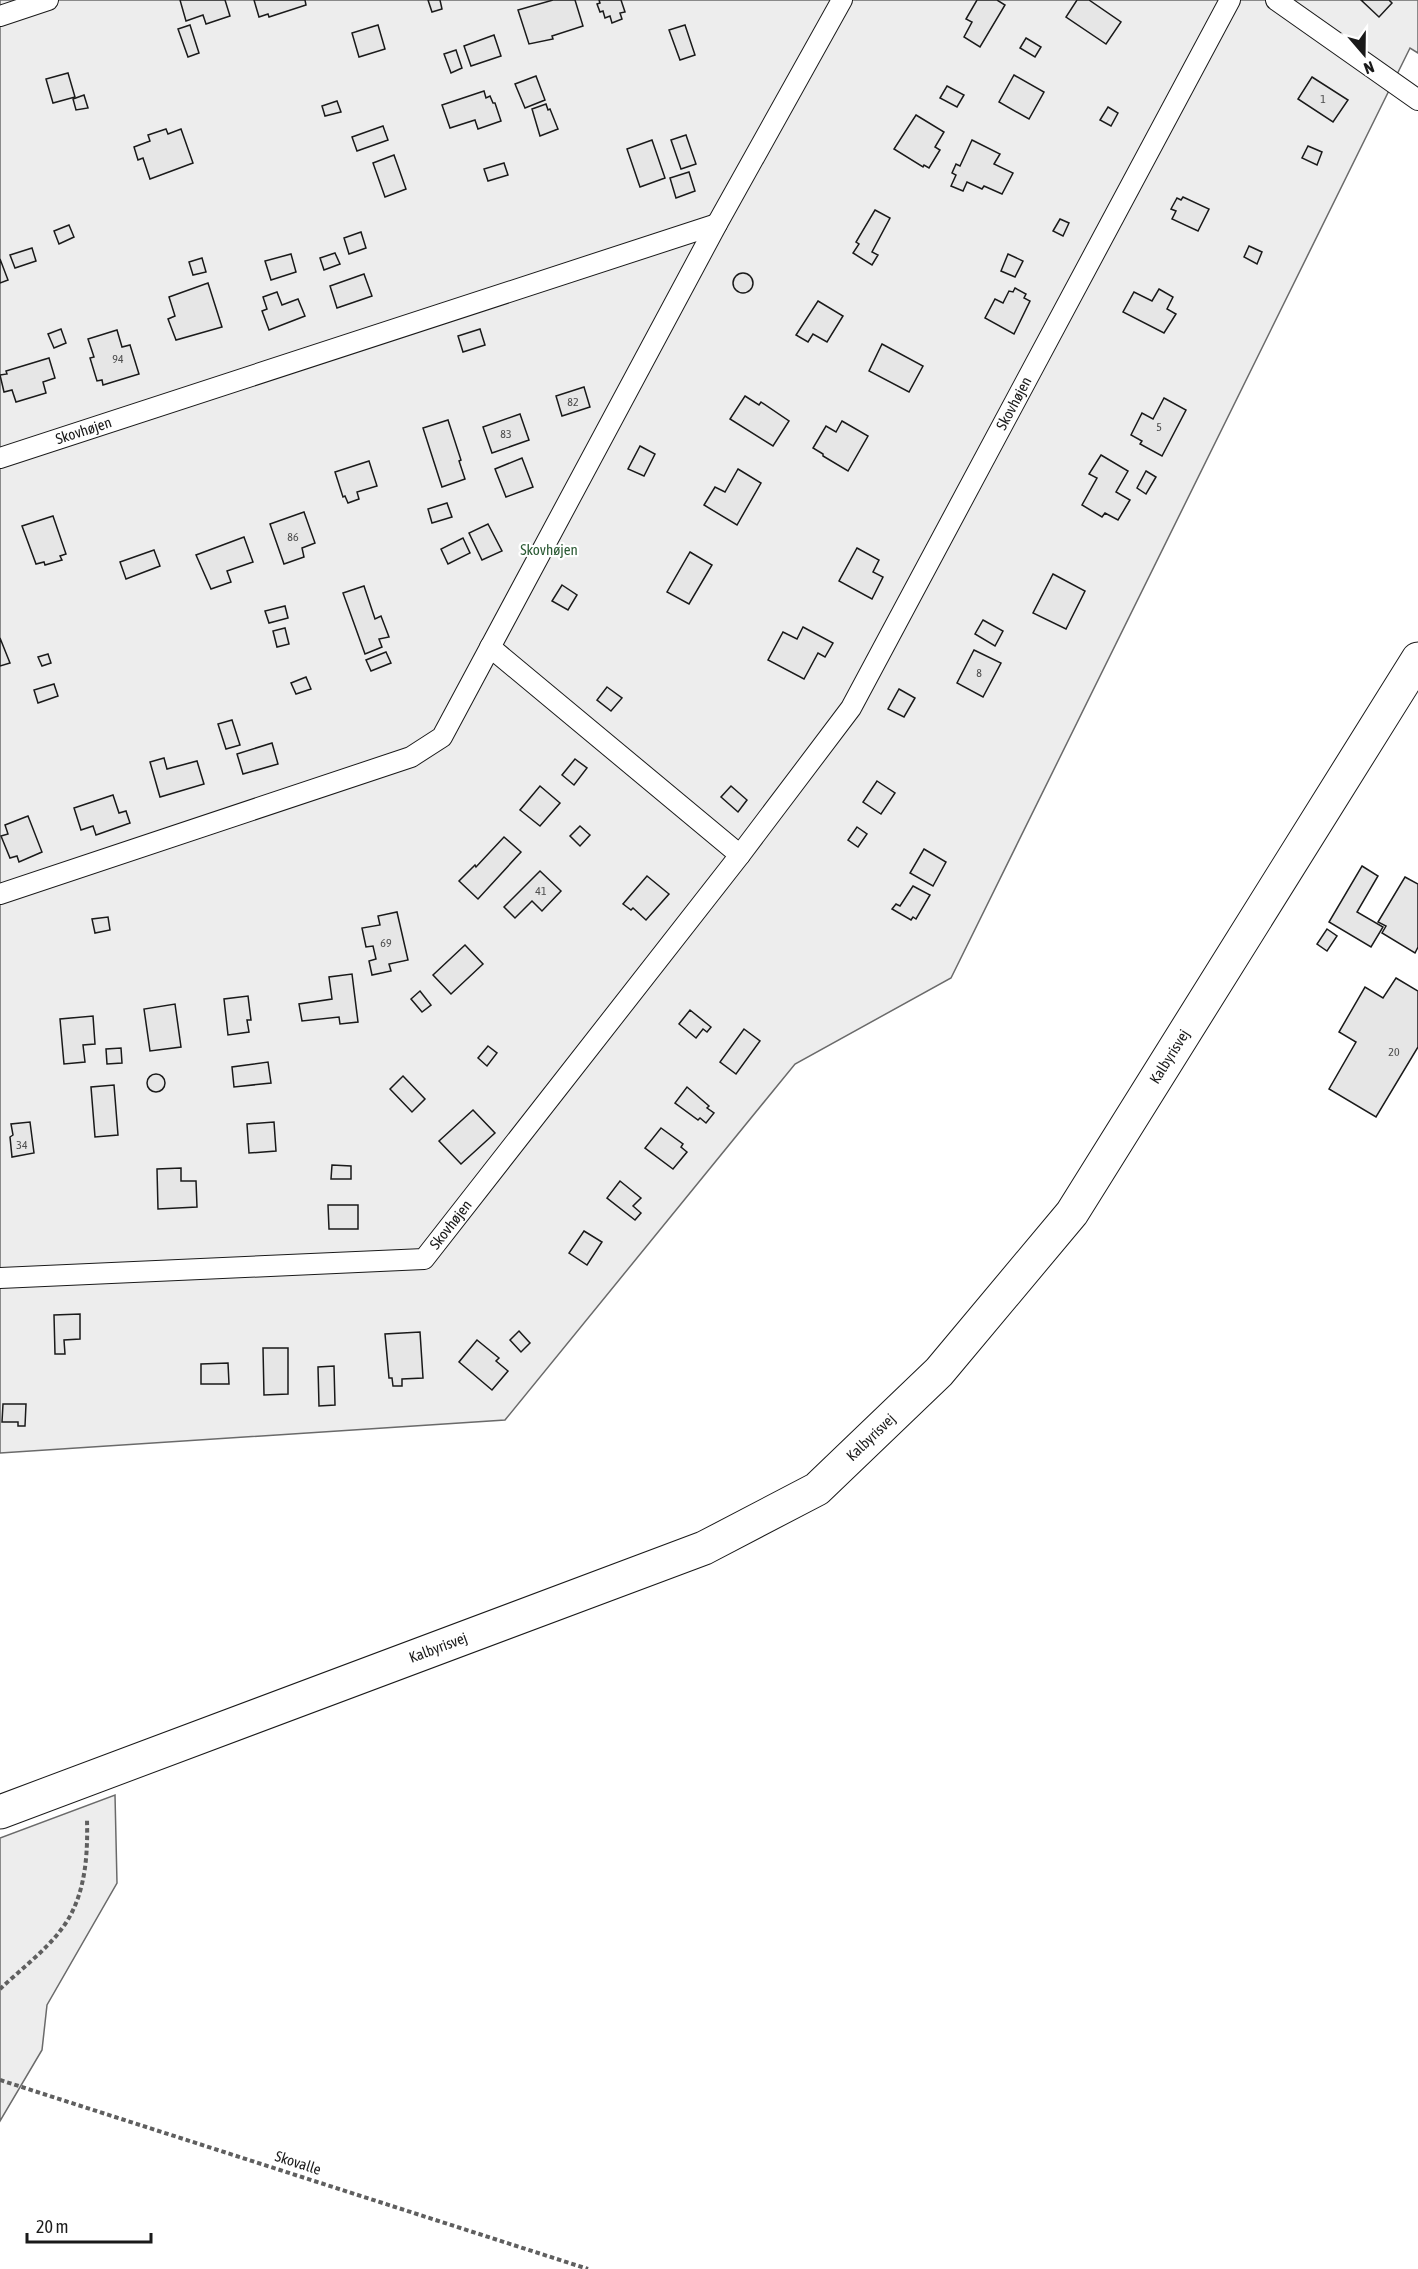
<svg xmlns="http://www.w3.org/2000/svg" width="1418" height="2269" font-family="'Asap Condensed',sans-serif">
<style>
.built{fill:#ededed;stroke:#6a6a6a;stroke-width:1.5}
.building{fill:#e6e6e6;stroke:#1a1a1a;stroke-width:1.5}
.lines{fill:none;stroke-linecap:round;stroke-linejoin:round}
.lane-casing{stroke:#1a1a1a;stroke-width:22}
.street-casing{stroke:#1a1a1a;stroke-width:35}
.path{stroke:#5f5f5f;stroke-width:4;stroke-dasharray:4.5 3;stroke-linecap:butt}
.lane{stroke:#fff;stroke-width:20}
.street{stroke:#fff;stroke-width:33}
.labels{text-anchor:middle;stroke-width:4.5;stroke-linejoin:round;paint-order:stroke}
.number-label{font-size:12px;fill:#4d4d4d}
.street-label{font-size:15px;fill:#1a1a1a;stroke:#fff}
.park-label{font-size:15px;fill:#2b5a34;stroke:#fff}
</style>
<rect width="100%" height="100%" fill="#fff"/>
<g class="built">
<polygon points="0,0 1418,0 1418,53 1410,48 951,978 795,1064 505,1420 0,1453"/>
<polygon points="115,1795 117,1883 47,2005 42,2050 0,2121 0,1838"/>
</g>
<g class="building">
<polygon points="180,0 225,0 230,16 206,24 203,15 186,21"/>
<polygon points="254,0 305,0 306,5 269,17 268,14 259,17"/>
<polygon points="428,0 440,0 442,9 432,12"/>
<polygon points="553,0 575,0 583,26 552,36 553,39 529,44 518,10"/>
<polygon points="599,0 621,0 625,12 620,13 622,19 612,23 610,16 605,18 603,11 600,12 597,4 600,3"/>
<polygon points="977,0 997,0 1005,5 980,47 964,37 972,22 966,19"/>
<polygon points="1077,0 1089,0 1121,22 1106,44 1066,17"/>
<polygon points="1361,0 1389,0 1392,3 1379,17"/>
<polygon points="190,25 199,53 188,57 178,29"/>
<polygon points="378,25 385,49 359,57 352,33"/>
<polygon points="685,25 695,55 680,60 669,30"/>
<polygon points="494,35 501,56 471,66 464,46"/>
<polygon points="1026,38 1041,47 1035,57 1020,48"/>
<polygon points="456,50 462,68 451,73 444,54"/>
<polygon points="68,73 75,97 53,103 46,79"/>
<polygon points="1014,75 1044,92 1029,119 999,102"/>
<polygon points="536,76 545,100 525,108 515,84"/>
<polygon points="1312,77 1348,100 1333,122 1298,99"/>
<polygon points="947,86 964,95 957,107 940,98"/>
<polygon points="484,91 486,98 490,96 493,103 495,103 501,121 478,129 475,120 450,128 442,105"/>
<polygon points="84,95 88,108 76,110 73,99"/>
<polygon points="337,101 341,112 325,116 322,106"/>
<polygon points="546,104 548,110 550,109 558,129 540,136 532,109"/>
<polygon points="1108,107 1118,113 1111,126 1100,120"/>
<polygon points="916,115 944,132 935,147 940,150 929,168 924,165 923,167 894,149"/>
<polygon points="383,126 388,140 357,151 352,137"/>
<polygon points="166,129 168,134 181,129 193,163 150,179 143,158 138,160 134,147 150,141 148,135"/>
<polygon points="686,135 696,164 681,169 671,140"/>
<polygon points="652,140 665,178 640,187 627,149"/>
<polygon points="972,140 1000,154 994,164 1013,173 1002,194 984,186 982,189 967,182 963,191 951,186 956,175 952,173 956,164 960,166"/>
<polygon points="1308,146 1322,152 1317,165 1302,158"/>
<polygon points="394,155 406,189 385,197 373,163"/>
<polygon points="504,163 508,175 488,181 484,169"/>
<polygon points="689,172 695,191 676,198 670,178"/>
<polygon points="1183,197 1209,209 1198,231 1172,219 1176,211 1171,209 1177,198 1181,200"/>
<polygon points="875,210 890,218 872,252 878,255 872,265 853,253 859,244 856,242"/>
<polygon points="1060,219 1069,223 1063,236 1053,231"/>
<polygon points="69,225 74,237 59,244 54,231"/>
<polygon points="361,232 366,248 349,254 344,238"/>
<polygon points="1249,246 1262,252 1257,264 1244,257"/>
<polygon points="32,248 36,261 15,268 10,255"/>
<polygon points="335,253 340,264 324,270 320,258"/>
<polygon points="291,254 296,272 271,280 265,261"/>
<polygon points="1008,254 1023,261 1015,277 1001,271"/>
<polygon points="202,258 206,272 193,275 189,262"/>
<polygon points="0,259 8,280 0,283"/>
<circle cx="743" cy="283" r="10"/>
<polygon points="364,274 372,296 337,308 330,286"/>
<polygon points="208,283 222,327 176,340 168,319 175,316 169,297"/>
<polygon points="1015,288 1026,294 1024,298 1030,301 1014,334 985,318 995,299 1003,303 1009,291 1013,292"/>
<polygon points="1159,289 1173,297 1167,309 1176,314 1164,333 1123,312 1134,292 1152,301"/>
<polygon points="277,292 282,305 298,299 305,316 269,330 262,311 267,309 263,297"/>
<polygon points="818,301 843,316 827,342 813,334 808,342 796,335"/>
<polygon points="61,329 66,343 54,348 48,334"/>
<polygon points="480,329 485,345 463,352 458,336"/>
<polygon points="117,330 122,347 130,345 139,374 103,385 102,380 97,381 90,358 94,357 88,339"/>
<polygon points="882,344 923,366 909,392 869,371"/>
<polygon points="49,358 55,378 43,382 46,393 16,402 12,390 4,392 0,375 7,374 6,371"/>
<polygon points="584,387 590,407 562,416 556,396"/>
<polygon points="745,396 759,405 761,402 789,421 773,446 730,419"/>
<polygon points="1164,398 1186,410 1162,456 1140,444 1142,441 1131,435 1142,413 1153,419"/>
<polygon points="520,414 529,440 492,453 483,427"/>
<polygon points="448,420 461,460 459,461 465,479 442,487 423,428"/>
<polygon points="842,421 868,436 848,471 823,456 823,454 813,448 826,426 836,432"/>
<polygon points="640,446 655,454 644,476 628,469"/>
<polygon points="1101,455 1128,471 1116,492 1130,500 1118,520 1105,513 1102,517 1082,505 1097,478 1089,474"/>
<polygon points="522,458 533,487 506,497 495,469"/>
<polygon points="369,461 377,486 357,492 359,499 348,503 345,496 343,497 335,472"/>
<polygon points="738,469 761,483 737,525 704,505 715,487 725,492"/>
<polygon points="1146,471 1156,477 1146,494 1137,488"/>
<polygon points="447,503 452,517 432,523 428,509"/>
<polygon points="304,512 315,543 302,548 304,557 284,564 270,524"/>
<polygon points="53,516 66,554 60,556 62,560 45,565 44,562 36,564 22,526"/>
<polygon points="488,524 502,551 482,560 469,533"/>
<polygon points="244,537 253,562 227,571 231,582 211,589 196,555"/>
<polygon points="463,538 470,553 448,564 441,549"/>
<polygon points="857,548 879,560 873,572 883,577 872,599 839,581"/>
<polygon points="154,550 160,566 126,579 120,562"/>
<polygon points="690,552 712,565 689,604 667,592"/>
<polygon points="1053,574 1085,591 1066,629 1033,613"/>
<polygon points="562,585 577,595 568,610 552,601"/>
<polygon points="364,586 375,619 381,616 389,637 379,639 382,647 365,654 343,593"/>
<polygon points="285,606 288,618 269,623 265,611"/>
<polygon points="983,620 1003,631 995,646 975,634"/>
<polygon points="803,627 833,643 825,657 818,653 804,679 768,660 783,632 797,639"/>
<polygon points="285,628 289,644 277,647 273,631"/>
<polygon points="0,638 10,663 0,666"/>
<polygon points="974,650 1001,663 983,697 957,683"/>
<polygon points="386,652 391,663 371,671 366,660"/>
<polygon points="48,654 51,663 42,666 38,657"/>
<polygon points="306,677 311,689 296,694 291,683"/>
<polygon points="54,684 58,696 38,703 34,690"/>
<polygon points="607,687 622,698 611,711 597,700"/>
<polygon points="899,689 915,698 904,717 888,709"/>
<polygon points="232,720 240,745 226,749 218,724"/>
<polygon points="272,743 278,764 243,774 237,754"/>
<polygon points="164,758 167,769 197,761 204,784 160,797 150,762"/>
<polygon points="575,759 587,768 574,785 562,775"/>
<polygon points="877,781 895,793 881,814 863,802"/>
<polygon points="540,786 560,803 540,826 520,810"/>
<polygon points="731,786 747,800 738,812 721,797"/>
<polygon points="113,795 119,813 126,811 130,823 96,835 93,826 81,830 74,808"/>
<polygon points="28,816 42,852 19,862 17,856 10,858 1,836 8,834 5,825"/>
<polygon points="580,826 590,835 580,846 570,836"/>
<polygon points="857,827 867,834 858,847 848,840"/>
<polygon points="504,837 521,852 478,899 459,881 475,865 476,867"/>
<polygon points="924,849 946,862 933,886 910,873"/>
<polygon points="1362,866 1378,876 1357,912 1383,927 1371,947 1329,922"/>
<polygon points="540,871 561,891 542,911 532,901 515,918 504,907"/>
<polygon points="647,876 669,894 646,920 633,908 631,910 623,904"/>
<polygon points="1405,877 1418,884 1418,947 1415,953 1382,933 1386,926 1378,922"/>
<polygon points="913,886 930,895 916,919 913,917 911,920 892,909 896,904 900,906"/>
<polygon points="397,912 408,960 389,964 391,971 372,975 369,961 376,959 373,946 366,947 362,928 380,925 378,916"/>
<polygon points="108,917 110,930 95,933 92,919"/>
<polygon points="1327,929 1337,936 1327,951 1317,944"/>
<polygon points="465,945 483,964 451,994 433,975"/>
<polygon points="352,974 358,1022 340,1024 339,1017 302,1021 299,1004 332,999 329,977"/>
<polygon points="1396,978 1418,991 1418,1047 1376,1117 1329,1089 1356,1042 1339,1032 1365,987 1383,998"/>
<polygon points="420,991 431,1005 422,1012 411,999"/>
<polygon points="248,996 251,1020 247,1020 249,1032 228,1035 224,999"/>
<polygon points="175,1004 181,1047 150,1051 144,1009"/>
<polygon points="690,1010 711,1027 707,1032 703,1029 696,1038 679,1024"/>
<polygon points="93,1016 95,1044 83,1045 85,1062 64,1064 60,1019"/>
<polygon points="744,1029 760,1041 736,1074 720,1062"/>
<polygon points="488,1046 497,1053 487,1066 478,1058"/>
<polygon points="121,1048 122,1063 107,1064 106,1049"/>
<polygon points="268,1062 271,1083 234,1087 232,1067"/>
<circle cx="156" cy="1083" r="9"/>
<polygon points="403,1076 425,1099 412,1112 390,1089"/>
<polygon points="114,1085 118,1135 95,1137 91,1087"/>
<polygon points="687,1087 709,1106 707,1108 714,1113 706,1123 700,1118 698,1120 675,1103"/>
<polygon points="473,1110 495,1133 461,1164 439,1141"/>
<polygon points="30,1122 34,1153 12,1157 10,1137 13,1135 11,1124"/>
<polygon points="274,1122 276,1151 249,1153 247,1124"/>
<polygon points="661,1128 683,1144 681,1147 687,1152 673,1169 645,1148"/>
<polygon points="332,1165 351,1166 351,1179 331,1179"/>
<polygon points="181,1168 181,1181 196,1181 197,1207 158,1209 157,1169"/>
<polygon points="620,1181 641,1198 633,1206 641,1213 635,1220 607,1198"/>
<polygon points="328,1205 358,1205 358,1229 329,1229"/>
<polygon points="584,1231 602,1242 587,1265 569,1253"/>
<polygon points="80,1314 80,1339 64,1340 65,1354 55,1354 54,1315"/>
<polygon points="519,1331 530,1343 521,1352 510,1340"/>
<polygon points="420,1332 423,1378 402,1379 402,1386 393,1386 392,1378 389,1378 385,1334"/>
<polygon points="477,1340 499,1358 496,1361 508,1371 492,1390 459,1362"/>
<polygon points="263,1348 288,1348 288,1394 264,1395"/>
<polygon points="228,1363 229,1384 201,1384 201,1364"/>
<polygon points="334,1366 335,1405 319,1406 318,1367"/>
<polygon points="3,1404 26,1404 25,1426 18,1426 18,1422 2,1422"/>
</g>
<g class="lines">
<defs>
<g id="lane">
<polyline points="1276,0 1418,100"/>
<polyline points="0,16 48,0"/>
<path id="s1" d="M 0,458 L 717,224"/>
<polyline points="490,647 740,855"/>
<polyline points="0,894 411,757 442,737 717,224 842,0"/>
<path id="s2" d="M 0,1278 L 424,1259 L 740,855 L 851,708 L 1230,0"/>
</g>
<g id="street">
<path id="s3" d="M 0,1812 L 704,1548 L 817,1489 L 939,1372 L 1072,1213 L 1418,659"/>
</g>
</defs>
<use href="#lane" class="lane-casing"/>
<use href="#street" class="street-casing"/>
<g class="path">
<path d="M 0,1989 C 18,1972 46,1950 60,1931 C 85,1900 88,1858 87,1820"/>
<polyline points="0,2080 588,2269"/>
</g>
<use href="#lane" class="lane"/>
<use href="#street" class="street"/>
</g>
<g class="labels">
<g class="number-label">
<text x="1323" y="103">1</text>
<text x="118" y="363">94</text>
<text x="573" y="406">82</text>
<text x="1159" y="431">5</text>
<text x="506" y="438">83</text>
<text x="293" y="541">86</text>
<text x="979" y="677">8</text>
<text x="541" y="895">41</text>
<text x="386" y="947">69</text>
<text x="1394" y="1056">20</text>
<text x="22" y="1149">34</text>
</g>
<g class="street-label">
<text dy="5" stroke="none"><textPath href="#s2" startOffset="1467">Skovhøjen</textPath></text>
<text dy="5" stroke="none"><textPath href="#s1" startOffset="88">Skovhøjen</textPath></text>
<text dy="5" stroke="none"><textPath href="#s3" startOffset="1440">Kalbyrisvej</textPath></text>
<text dy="5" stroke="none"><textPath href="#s2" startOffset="468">Skovhøjen</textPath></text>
<text dy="5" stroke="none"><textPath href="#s3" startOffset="954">Kalbyrisvej</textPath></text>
<text dy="5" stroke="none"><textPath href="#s3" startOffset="468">Kalbyrisvej</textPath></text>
<text transform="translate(298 2163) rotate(18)" y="5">Skovalle</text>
</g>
<g class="park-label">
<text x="549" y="555">Skovhøjen</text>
</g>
</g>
<g transform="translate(1364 54) rotate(160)" stroke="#ffffff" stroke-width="4.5" paint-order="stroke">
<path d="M0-4.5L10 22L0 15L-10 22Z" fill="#1a1a1a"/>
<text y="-9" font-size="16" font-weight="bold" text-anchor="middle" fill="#1a1a1a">N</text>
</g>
<path d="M27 2233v9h124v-9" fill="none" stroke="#1a1a1a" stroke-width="3"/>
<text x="36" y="2233" font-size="18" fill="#1a1a1a" stroke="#ffffff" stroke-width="4.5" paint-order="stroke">20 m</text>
</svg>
